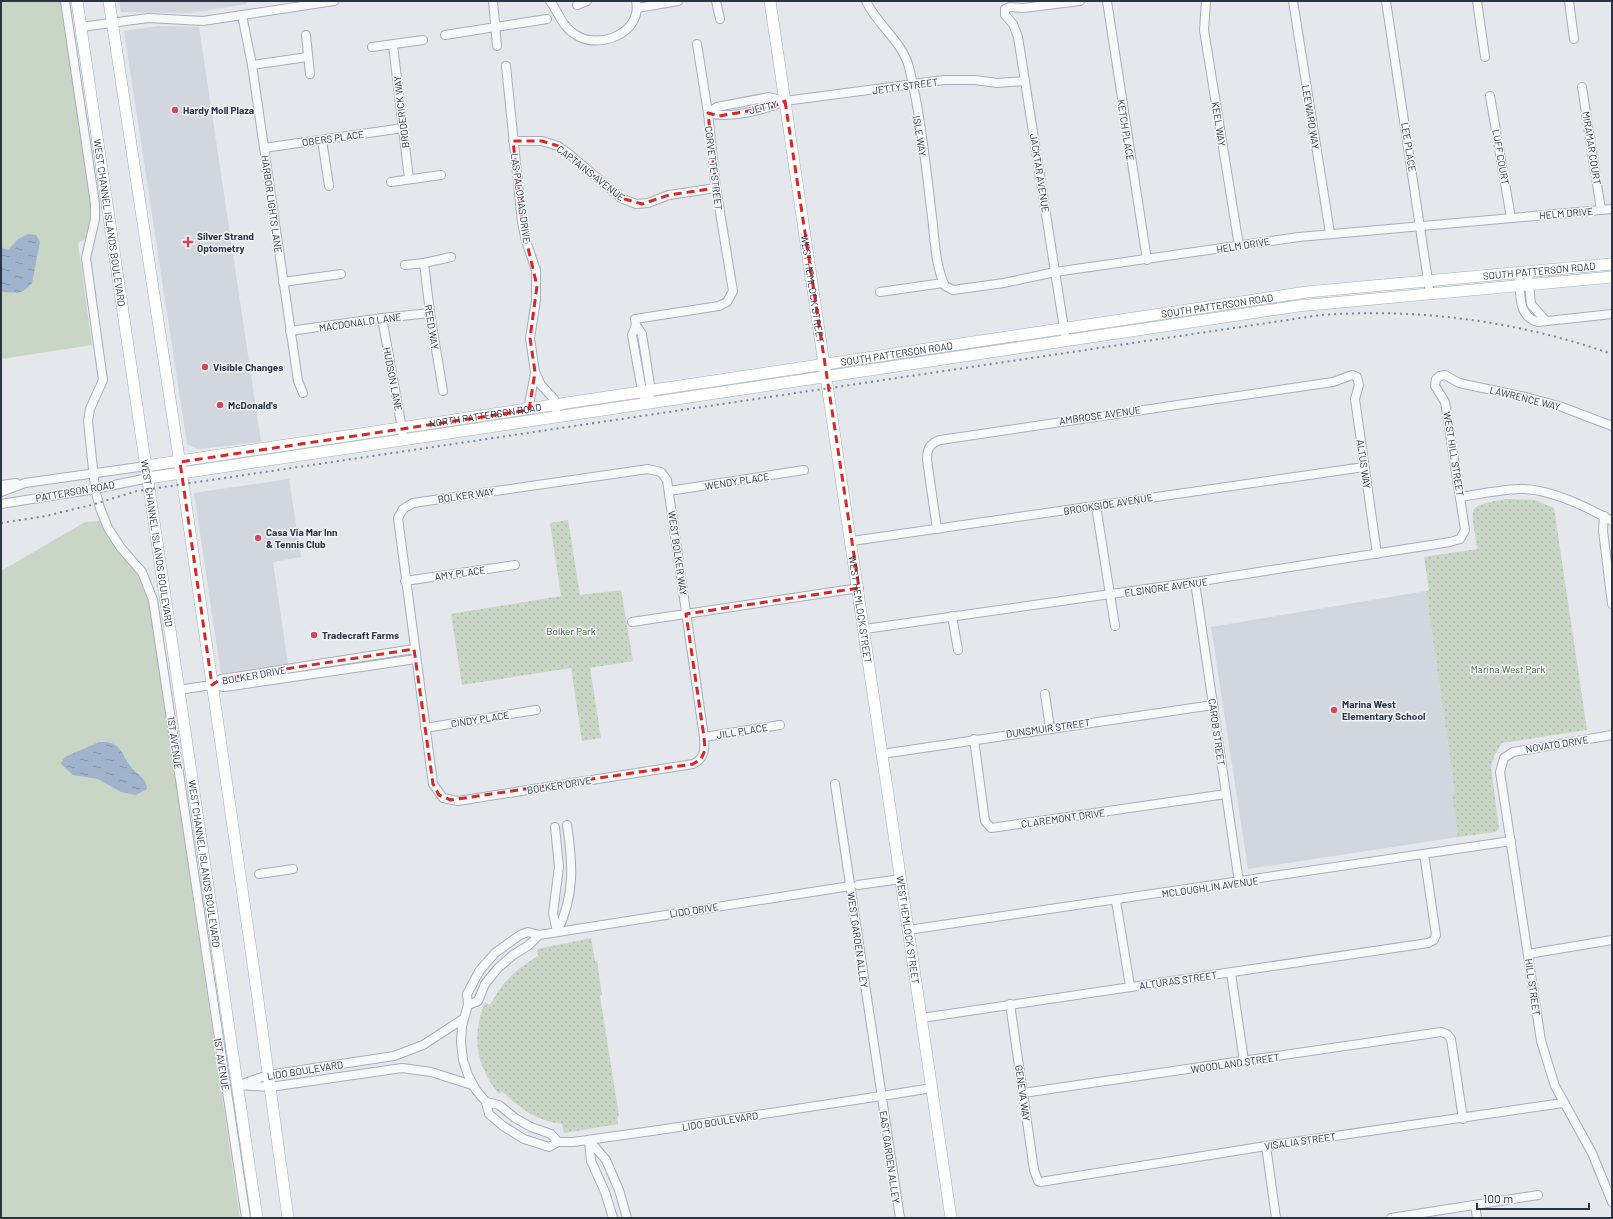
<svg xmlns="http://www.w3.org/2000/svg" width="1613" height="1219" font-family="Barlow,sans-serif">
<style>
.built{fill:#d2d6de}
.grass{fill:#c9d6c5}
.park{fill:url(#park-dots)}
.water{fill:url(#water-ripples)}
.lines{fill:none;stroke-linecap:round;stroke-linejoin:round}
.street-casing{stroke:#a9aeb7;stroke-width:10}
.secondary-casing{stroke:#a9aeb7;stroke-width:12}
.street{stroke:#f7f8fa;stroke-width:8}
.secondary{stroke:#fff;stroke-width:11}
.rail{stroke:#7d8696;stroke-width:2;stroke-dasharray:2 4;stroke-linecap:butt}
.marked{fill:none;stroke:#d62828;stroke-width:3;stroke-dasharray:8 5;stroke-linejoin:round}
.poi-dot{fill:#d1495b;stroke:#f4f6f9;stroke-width:1.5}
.labels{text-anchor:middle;stroke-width:3;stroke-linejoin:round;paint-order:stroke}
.street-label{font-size:10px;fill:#2b3445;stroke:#f4f6f9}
.poi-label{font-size:10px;font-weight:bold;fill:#2b3445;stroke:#f4f6f9;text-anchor:start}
.park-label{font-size:10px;fill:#3f6138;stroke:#f4f6f9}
</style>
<defs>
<pattern id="park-dots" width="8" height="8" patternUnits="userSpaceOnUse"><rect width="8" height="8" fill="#c9d6c5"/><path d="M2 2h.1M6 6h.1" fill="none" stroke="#adb8ab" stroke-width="1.8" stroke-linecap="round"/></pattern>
<pattern id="water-ripples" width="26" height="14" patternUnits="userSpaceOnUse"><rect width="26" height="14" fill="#9fb4cc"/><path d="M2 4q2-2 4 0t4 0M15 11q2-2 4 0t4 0" fill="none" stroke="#8293a7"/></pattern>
</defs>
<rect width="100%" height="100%" fill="#e4e7ec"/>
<g class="built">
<polygon points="119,1 247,1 247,4 190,13 121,12"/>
<polygon points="158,26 199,27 261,442 198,449 187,444 124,31"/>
<polygon points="289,479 301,557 273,562 288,664 221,674 194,493"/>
<polygon points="1426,591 1455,793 1452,794 1458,837 1248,869 1211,627"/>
</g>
<g class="grass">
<polygon points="1,1 62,1 92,204 92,216 87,238 78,243 92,345 1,359"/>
<polygon points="100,521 111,541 131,563 144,582 150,606 240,1218 1,1218 1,571 85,522"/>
</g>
<g class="park">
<path d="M 1507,499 L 1535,500 L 1554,508 L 1587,730 L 1502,743 L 1494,756 L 1491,768 L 1499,829 L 1495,832 L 1458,837 L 1452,794 L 1455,793 L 1426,591 L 1429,590 L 1424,557 L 1477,549 C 1473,508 1461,506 1507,499 Z"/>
<polygon points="568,520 580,595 621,590 633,661 590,668 601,738 582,741 571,668 462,685 451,614 561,596 550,523"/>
<path d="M 591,938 L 595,961 L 597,961 L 602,995 L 600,996 L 619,1116 L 617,1117 L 618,1124 L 564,1133 L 562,1124 C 537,1121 520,1109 502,1091 L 499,1094 C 476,1066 471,1036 485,1003 L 490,1005 C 503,981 515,970 538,956 L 537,949 Z"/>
</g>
<g class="water">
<polygon points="28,234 36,235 40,242 32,283 25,290 18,293 3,292 1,290 1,247 8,250 18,239"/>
<path d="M 99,742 C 105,742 112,742 117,746 C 123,752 126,761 131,767 C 137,775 147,778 147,789 L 136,795 L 121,792 L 98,779 L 73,775 L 62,765 L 61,763 L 65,757 Z"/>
</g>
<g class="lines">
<defs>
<g id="street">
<polyline points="65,1 95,204 95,219 86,258 103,380 90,409 88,421 95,489 100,508 108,528 121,548 142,572 153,600 246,1218"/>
<polyline points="493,1 497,46"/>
<path d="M 550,1 C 559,13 562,27 576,35 C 599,50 643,33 636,1"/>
<polyline points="716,1 720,19"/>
<path d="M 866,1 C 877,25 902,41 909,67 C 921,116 926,168 932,217 C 935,240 935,265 945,286 L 953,290 L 1004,283 L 1055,272 L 1299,237 L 1612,209"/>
<polyline points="1107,1 1147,260"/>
<polyline points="1206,1 1204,30 1239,246"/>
<polyline points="1293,1 1330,233"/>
<polyline points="1386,1 1430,294"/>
<polyline points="1477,1 1485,57"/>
<polyline points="1569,1 1574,39"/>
<polyline points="577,5 587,1"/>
<polyline points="637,8 678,1"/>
<polyline points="242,15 252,65 298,381 303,393"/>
<polyline points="81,27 148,18 203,21 334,1"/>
<polyline points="306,35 310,74"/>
<polyline points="445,35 547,19"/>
<polyline points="393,45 409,179"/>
<polyline points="372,47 423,40"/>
<polyline points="252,65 307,57"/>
<polyline points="506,66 522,222 526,241 536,270 536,300 530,338 535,372 541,385 554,399 557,417"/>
<polyline points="1582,87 1601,210"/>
<polyline points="1490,96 1511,218"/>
<path d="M 708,113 C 729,119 765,110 785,101 L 944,80 L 975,80 L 997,83 L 1025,81"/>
<polyline points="708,113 717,107 769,97 785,101"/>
<polyline points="322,140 329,186"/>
<polyline points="513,141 542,141 558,146 568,153 621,198 636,204 648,203 669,195 716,188"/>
<polyline points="264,148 403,128"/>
<polyline points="391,182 441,175"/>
<polyline points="424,263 430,313 443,391"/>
<polyline points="405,265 424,263 451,257"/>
<polyline points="1528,272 1531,304 1545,320"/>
<path d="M 1519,273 C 1521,291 1516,316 1538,322 L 1612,314"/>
<polyline points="283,282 341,274"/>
<polyline points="880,292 943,283"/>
<polyline points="382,318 404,440"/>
<polyline points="636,325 642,334 651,391 648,404"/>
<polyline points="290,331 382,318 430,313"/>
<polyline points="1066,341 1018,37 1013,24 1005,15 1005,9 1010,7 1023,8 1080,1"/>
<polyline points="643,396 632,335 636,325 635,319 719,306 727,302 733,291 716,188 708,113 697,44"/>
<polyline points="528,410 535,373"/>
<path d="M 648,469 L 661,472 L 667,480 L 704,737 C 705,750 705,758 693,764 L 458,801 L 443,798 L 433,784 L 398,518 L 403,509 L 413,503 Z"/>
<polyline points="1,485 16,483"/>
<polyline points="669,491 804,470"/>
<polyline points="1,492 25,483 146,466"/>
<path d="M 1460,497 C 1480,494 1499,490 1519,489 C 1548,488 1587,507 1612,521"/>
<polyline points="1,504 95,489 148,478"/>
<polyline points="1096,506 1115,626"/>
<polyline points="1604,516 1603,531 1612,604"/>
<path d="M 937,529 L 927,460 C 927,449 929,444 940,440 L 1333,382 L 1352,375 L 1357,377 L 1359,385 L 1355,399 L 1377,554"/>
<polyline points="852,541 1364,467"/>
<polyline points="405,581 515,565"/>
<polyline points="1195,582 1239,882"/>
<polyline points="952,616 958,650"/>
<polyline points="632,622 859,588"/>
<polyline points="865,629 1195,582 1450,542 1460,539 1465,530 1445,402 1435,386 1436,379 1440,376 1445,375 1459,383 1526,397 1562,407 1612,426"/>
<polyline points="212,685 224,687 232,686 416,659"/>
<polyline points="178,690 212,685 221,679 235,677 414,649"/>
<polyline points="1045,694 1050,728"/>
<polyline points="425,728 536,710"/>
<polyline points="1612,735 1513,752 1504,758 1500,772 1541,1041 1555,1086 1592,1153 1612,1202"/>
<polyline points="704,737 780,725"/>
<polyline points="974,739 984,814 985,821 991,828 1226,794"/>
<polyline points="882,754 1213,705"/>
<polyline points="835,784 900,1218"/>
<polyline points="555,827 559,867 553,913 557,932"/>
<polyline points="259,874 293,869"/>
<polyline points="858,885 901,879"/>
<polyline points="850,886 539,935 528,932 520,935 495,953 480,970 467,994 468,1005 462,1026 461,1042 463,1060 468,1075 476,1090 486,1102 489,1114 503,1126 524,1139 549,1147 558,1142 573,1142 659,1130 881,1096"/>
<polyline points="1116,901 1130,986"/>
<polyline points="908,930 1511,841"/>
<path d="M 557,932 C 575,895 573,865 567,825"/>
<polyline points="1528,954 1612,940"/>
<polyline points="1231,973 1244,1061"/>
<polyline points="1010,1004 1034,1170 1038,1181 1040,1182 1266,1146 1563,1103"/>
<polyline points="468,1005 478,1001 485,984 498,968 513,955 529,945 539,935"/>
<polyline points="922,1018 1428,943 1434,940 1436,935 1424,854"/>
<polyline points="242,1084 268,1075 394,1056 423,1045 463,1019"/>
<polyline points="237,1085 270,1087 402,1068 431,1072 472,1085"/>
<polyline points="1023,1093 1441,1032 1447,1034 1451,1039 1463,1119"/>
<polyline points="888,1095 932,1088"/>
<polyline points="486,1102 499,1105 515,1118 531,1127 551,1134 558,1142"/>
<polyline points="589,1140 606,1160 619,1190 627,1218"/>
<polyline points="589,1140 591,1161 605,1192 613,1218"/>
<polyline points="1266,1146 1276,1218"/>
<polyline points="1475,1205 1477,1218"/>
<polyline points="1391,1218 1538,1195"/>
</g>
<g id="secondary">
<path id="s1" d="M 77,1 L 257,1218"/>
<polyline points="109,1 183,484 254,971 288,1218"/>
<path id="s2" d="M 770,1 L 951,1218"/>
<path id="s3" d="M 146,466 L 1307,292 L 1612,264"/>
<polyline points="148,478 1298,306 1612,277"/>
</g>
</defs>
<use href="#street" class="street-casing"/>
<use href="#secondary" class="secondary-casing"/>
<use href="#street" class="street"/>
<use href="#secondary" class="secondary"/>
<path class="rail" d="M 1,523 L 46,516 L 91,505 L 137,491 L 1321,315 C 1421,308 1517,321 1612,354"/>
</g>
<path class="marked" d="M 785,101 L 859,588 L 686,614 L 704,737 L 705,750 L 701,759 L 693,764 L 451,800 L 439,795 L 433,784 L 414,649 L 221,679 L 212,685 L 180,462 L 529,410 L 535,372 L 530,338 L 537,286 L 522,222 L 513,141 L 542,141 L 558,146 L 621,198 L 642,204 L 669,195 L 716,188 L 708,113 L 719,116 L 772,107 Z"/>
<g class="poi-dot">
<circle cx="175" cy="110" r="4"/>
<path d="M186 236h4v4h4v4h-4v4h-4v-4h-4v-4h4z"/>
<circle cx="205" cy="367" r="4"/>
<circle cx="220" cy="405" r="4"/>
<circle cx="258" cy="538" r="4"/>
<circle cx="314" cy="635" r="4"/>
<circle cx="1334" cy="710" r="4"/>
</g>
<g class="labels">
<g class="street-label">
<text transform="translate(905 86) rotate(-8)" y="4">JETTY STREET</text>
<text transform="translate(763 107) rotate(-14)" y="4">JETTY</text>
<text transform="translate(401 112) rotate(-97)" y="4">BRODERICK WAY</text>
<text transform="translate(1311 117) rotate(81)" y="4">LEEWARD WAY</text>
<text transform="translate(1219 124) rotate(81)" y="4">KEEL WAY</text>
<text transform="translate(1126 130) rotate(81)" y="4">KETCH PLACE</text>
<text transform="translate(920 136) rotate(81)" y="4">ISLE WAY</text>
<text transform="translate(333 138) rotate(-8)" y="4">OBERS PLACE</text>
<text transform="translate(1409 147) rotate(81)" y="4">LEE PLACE</text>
<text transform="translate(1592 148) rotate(81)" y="4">MIRAMAR COURT</text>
<text transform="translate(1501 157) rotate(80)" y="4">LUFF COURT</text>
<text transform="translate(714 168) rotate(83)" y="4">CORVETTE STREET</text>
<text transform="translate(591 173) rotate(38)" y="4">CAPTAINS AVENUE</text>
<text transform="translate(1040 173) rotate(81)" y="4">JACKTAR AVENUE</text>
<text transform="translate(521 198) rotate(82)" y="4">LAS PALOMAS DRIVE</text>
<text transform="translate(272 204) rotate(82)" y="4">HARBOR LIGHTS LANE</text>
<text transform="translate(1566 213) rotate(-5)" y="4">HELM DRIVE</text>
<text dy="4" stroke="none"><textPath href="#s1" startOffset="224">WEST CHANNEL ISLANDS BOULEVARD</textPath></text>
<text transform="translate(1243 245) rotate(-9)" y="4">HELM DRIVE</text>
<text dy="4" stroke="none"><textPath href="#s3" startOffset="1407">SOUTH PATTERSON ROAD</textPath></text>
<text dy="4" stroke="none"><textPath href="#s2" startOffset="291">WEST HEMLOCK STREET</textPath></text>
<text dy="4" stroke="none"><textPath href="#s3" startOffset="1083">SOUTH PATTERSON ROAD</textPath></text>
<text transform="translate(360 322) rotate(-8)" y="4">MACDONALD LANE</text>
<text transform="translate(432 327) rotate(81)" y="4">REED WAY</text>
<text dy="4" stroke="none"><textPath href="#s3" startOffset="759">SOUTH PATTERSON ROAD</textPath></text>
<text transform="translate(393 379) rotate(79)" y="4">HUDSON LANE</text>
<text transform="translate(1525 398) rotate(14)" y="4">LAWRENCE WAY</text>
<text transform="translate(1100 415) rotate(-8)" y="4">AMBROSE AVENUE</text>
<text dy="4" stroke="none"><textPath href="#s3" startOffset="343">NORTH PATTERSON ROAD</textPath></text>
<text transform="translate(1454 454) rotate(81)" y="4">WEST HILL STREET</text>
<text transform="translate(1364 464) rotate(82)" y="4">ALTUS WAY</text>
<text transform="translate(737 481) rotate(-9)" y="4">WENDY PLACE</text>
<text transform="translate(75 491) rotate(-10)" y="4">PATTERSON ROAD</text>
<text transform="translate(466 495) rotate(-8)" y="4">BOLKER WAY</text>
<text transform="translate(1108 504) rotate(-9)" y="4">BROOKSIDE AVENUE</text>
<text dy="4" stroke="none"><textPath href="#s1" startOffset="548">WEST CHANNEL ISLANDS BOULEVARD</textPath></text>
<text transform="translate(678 553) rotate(82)" y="4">WEST BOLKER WAY</text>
<text transform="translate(460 573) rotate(-8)" y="4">AMY PLACE</text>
<text transform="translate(1166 587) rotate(-8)" y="4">ELSINORE AVENUE</text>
<text dy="4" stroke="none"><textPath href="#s2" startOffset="615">WEST HEMLOCK STREET</textPath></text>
<text transform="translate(254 675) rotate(-10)" y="4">BOLKER DRIVE</text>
<text transform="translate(480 719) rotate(-9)" y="4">CINDY PLACE</text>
<text transform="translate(1048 728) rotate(-8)" y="4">DUNSMUIR STREET</text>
<text transform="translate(742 731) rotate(-9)" y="4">JILL PLACE</text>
<text transform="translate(1217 732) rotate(82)" y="4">CAROB STREET</text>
<text transform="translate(175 743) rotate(82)" y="4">1ST AVENUE</text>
<text transform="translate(1557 744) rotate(-9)" y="4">NOVATO DRIVE</text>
<text transform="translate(559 785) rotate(-9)" y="4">BOLKER DRIVE</text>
<text transform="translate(1063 818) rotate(-8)" y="4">CLAREMONT DRIVE</text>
<text dy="4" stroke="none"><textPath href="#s1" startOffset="872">WEST CHANNEL ISLANDS BOULEVARD</textPath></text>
<text transform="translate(1210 887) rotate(-8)" y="4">MCLOUGHLIN AVENUE</text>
<text transform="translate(694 910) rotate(-9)" y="4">LIDO DRIVE</text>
<text dy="4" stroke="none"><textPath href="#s2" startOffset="939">WEST HEMLOCK STREET</textPath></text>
<text transform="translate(858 940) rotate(82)" y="4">WEST GARDEN ALLEY</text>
<text transform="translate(1178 980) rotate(-8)" y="4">ALTURAS STREET</text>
<text transform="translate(1533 987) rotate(82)" y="4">HILL STREET</text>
<text transform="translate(1235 1063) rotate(-8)" y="4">WOODLAND STREET</text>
<text transform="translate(222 1064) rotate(81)" y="4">1ST AVENUE</text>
<text transform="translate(305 1070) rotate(-9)" y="4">LIDO BOULEVARD</text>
<text transform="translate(1023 1093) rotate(82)" y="4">GENEVA WAY</text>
<text transform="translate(720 1121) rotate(-9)" y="4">LIDO BOULEVARD</text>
<text transform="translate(1300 1141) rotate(-8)" y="4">VISALIA STREET</text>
<text transform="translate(890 1157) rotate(82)" y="4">EAST GARDEN ALLEY</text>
</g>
<g class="poi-label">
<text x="183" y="114">Hardy Moll Plaza</text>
<text x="197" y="240">Silver Strand<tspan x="197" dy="12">Optometry</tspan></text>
<text x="213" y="371">Visible Changes</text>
<text x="228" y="409">McDonald's</text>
<text x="266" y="536">Casa Via Mar Inn<tspan x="266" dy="12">&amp; Tennis Club</tspan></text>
<text x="322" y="639">Tradecraft Farms</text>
<text x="1342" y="708">Marina West<tspan x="1342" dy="12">Elementary School</tspan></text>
</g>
<g class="park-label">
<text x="571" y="635">Bolker Park</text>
<text x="1508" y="673">Marina West Park</text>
</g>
</g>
<rect width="1613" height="1219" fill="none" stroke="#2b3445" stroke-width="4"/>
<path d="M1477 1203v6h112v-6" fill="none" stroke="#2b3445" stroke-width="2"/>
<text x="1483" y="1203" font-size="12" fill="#2b3445" stroke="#f4f6f9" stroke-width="3" paint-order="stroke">100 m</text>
</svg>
